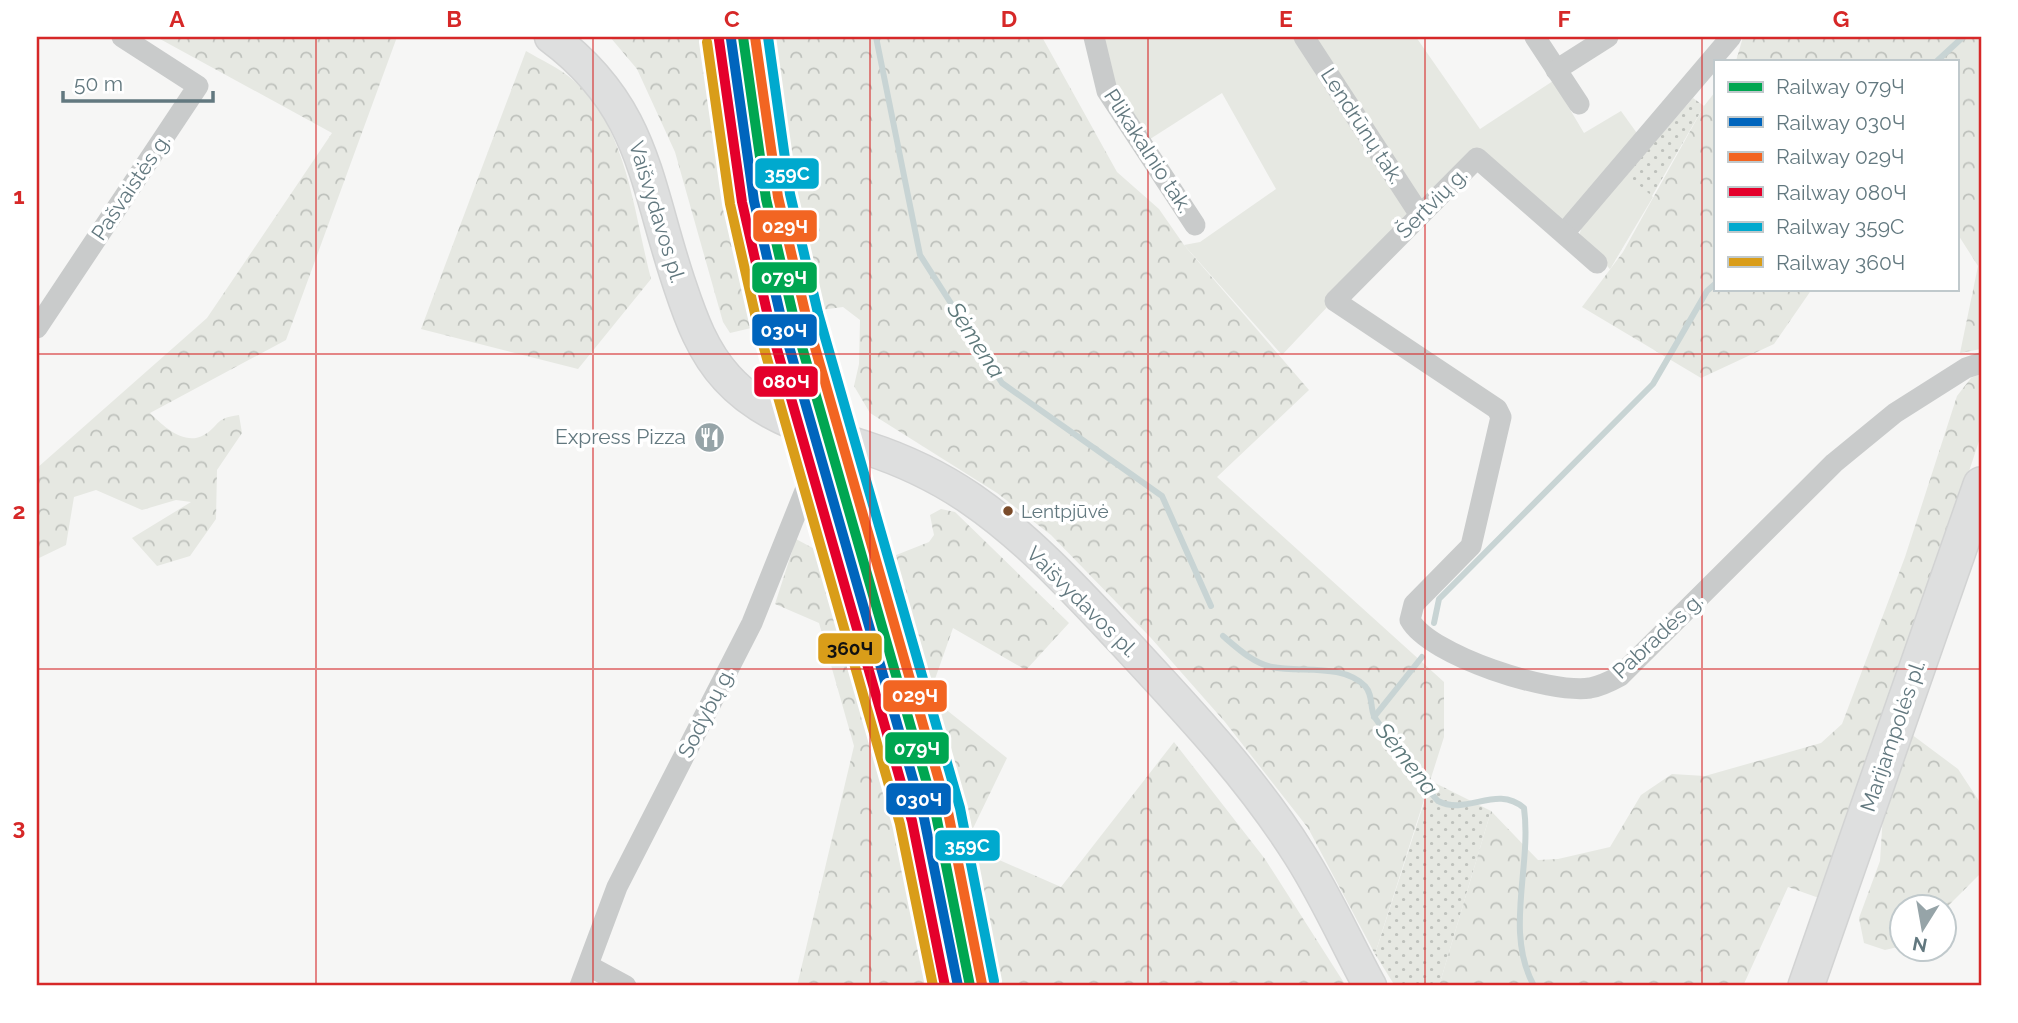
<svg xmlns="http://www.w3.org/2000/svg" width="2018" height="1023" font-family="Raleway,sans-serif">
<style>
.grass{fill:url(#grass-dots)}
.forest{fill:url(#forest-crowns)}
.garden{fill:#e6e8e2}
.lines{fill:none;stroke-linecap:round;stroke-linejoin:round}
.stream{stroke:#c8d4d4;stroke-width:6}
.secondary-casing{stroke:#d2d3d3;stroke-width:35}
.primary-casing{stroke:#d2d3d3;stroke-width:38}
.street{stroke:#c9cbcb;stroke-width:21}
.secondary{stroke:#dedfdf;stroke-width:32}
.primary{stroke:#dedfdf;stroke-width:35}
.rail-1-casing{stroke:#fff;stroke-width:16}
.rail-2-casing{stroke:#fff;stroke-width:16}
.rail-3-casing{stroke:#fff;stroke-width:16}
.rail-4-casing{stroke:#fff;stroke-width:16}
.rail-5-casing{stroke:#fff;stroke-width:16}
.rail-6-casing{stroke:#fff;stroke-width:16}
.rail-1{stroke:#00a651;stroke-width:10}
.rail-2{stroke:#0065bd;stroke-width:10}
.rail-3{stroke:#f26522;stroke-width:10}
.rail-4{stroke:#e4002b;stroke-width:10}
.rail-5{stroke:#00a9ce;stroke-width:10}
.rail-6{stroke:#d99d19;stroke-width:10}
.grid{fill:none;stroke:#d62828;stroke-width:2;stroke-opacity:0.55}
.bus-dot{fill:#7a4b2a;stroke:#fff;stroke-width:2.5}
.labels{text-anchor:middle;stroke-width:7;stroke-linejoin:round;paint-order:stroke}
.bus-label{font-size:19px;fill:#62787f;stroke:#fff;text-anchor:start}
.street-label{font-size:21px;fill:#62787f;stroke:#fff}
.poi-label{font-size:21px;fill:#62787f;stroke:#fff;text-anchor:end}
.water-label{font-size:23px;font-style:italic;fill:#5d787a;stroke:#fff}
.line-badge{stroke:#fff;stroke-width:2.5}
.badge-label{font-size:19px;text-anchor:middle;font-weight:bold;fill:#fff}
.pale-badge-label{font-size:19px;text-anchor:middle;font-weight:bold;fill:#111}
.neatline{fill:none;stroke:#d62828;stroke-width:2.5}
.grid-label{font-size:23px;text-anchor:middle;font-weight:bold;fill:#d62828}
</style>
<defs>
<pattern id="grass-dots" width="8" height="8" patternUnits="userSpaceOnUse" patternTransform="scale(1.75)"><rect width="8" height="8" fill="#e6e8e2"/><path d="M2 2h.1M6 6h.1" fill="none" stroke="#bec1bc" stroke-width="1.8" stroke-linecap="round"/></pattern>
<pattern id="forest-crowns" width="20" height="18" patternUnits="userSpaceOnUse" patternTransform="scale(1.75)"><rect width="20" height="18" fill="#e6e8e2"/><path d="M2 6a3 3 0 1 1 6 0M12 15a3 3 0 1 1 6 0" fill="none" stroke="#bec1bc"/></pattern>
</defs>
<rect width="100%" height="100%" fill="#f6f6f5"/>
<g class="grass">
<polygon points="1693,98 1704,106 1610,269 1582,226"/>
<polygon points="1431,781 1491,811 1439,986 1395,986 1375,954"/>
</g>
<g class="forest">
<path d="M 161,37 L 397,37 L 286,340 L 150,413 C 162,425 183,445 202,436 C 220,427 213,418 239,415 L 242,433 L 217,470 L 216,519 L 190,556 L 157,566 L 132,538 L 191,502 L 176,500 L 142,510 L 96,490 L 74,497 L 66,545 L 37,559 L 37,468 L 207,318 L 332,133 L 160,39 Z"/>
<polygon points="610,37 724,37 730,127 777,322 730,333 723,322 675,152 637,69"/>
<polygon points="752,37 1042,37 1117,172 1159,209 1184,245 1309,390 1217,477 1444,682 1444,737 1375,954 1308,828 1225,722 1151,638 1051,535 997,493 870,413 854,386 859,364 860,320 843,307 805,312 758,104"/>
<polygon points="1743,37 1981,37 1981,349 1960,353 1978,266 1957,233 1957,61 1736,61"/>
<path d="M 526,51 C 541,60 560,68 573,80 C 627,126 634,214 651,279 L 578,369 L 421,329 Z"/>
<polygon points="1715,92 1715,289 1812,289 1774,344 1701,378 1582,307 1623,252 1704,106"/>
<polygon points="1981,373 1981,435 1912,645 1819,898 1788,887 1743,986 1439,986 1491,811 1538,860 1558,859 1610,847 1641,795 1672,774 1705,776 1821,743 1842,724 1905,557 1957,396 1971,378"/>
<polygon points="941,509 955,512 1069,623 1026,670 953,628 929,696 1007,758 965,845 1061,887 1174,742 1265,859 1346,986 981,986 938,794 876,563 929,542 934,535 930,515"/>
<polygon points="796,539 835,560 848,558 887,692 920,823 906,846 940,986 797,986 854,746 819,623 775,604"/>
<polygon points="1911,734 1958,769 1981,804 1981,873 1945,909 1902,908 1902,946 1885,950 1864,943 1859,918 1880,861 1883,814"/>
</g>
<g class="garden">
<polygon points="1100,37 1416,37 1480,129 1553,81 1584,133 1621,111 1639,136 1564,225 1474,151 1282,355 1184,245 1200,242 1276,189 1222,93 1147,141 1112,89"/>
<polygon points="1626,174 1653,197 1610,269 1579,236 1582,226"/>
</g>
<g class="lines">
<g class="stream">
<polyline points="876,37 920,255 1002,383 1162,496 1211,606"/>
<polyline points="1937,61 1963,37"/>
<polyline points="1434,623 1439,599 1653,384 1707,291 1715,284"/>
<path d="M 1223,636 C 1237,648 1253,663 1272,667 C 1301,673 1342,663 1365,686 C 1373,695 1370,706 1374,716 C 1377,722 1434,798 1438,801 C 1468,816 1496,784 1524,808 C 1532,867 1504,931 1534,986"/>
<polyline points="1374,717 1422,657"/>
</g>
<defs>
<path id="secondary" d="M 551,37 C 645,107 645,183 680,286 C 691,319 703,352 727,378 C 764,419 816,431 866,448 C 903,460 939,477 971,499 C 1028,538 1077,592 1124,642 C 1186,709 1250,776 1299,854 C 1326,896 1346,942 1370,986"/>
<polyline id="primary" points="1806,986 1981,485"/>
</defs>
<use href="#secondary" class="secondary-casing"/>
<use href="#primary" class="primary-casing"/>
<g class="street">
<polyline points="1094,37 1107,91 1195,225"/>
<polyline points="1304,37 1420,215"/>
<polyline points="1535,37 1579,104"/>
<polyline points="1556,70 1608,37"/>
<polyline points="1565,232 1731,37"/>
<path d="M 1597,263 L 1477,158 L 1335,301 L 1497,409 L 1501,417 L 1471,546 L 1414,604 L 1410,620 C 1430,656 1550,694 1590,688 C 1601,686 1611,681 1620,676 L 1834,463 L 1895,413 L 1966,368 L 1981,363"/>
<polyline points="37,328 198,86 122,37"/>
<polyline points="589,966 626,986"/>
<polyline points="580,986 617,887 752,623 827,436"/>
</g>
<use href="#secondary" class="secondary"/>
<use href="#primary" class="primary"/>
<defs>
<polyline id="rail-1" points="743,37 766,199 794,319 936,815 970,986"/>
<polyline id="rail-2" points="731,39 754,201 782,322 924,818 958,986"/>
<polyline id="rail-3" points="755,37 778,197 806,316 948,812 982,984"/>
<polyline id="rail-4" points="719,40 742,202 770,325 912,821 945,986"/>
<polyline id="rail-5" points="768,37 790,194 818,313 960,808 994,981"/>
<polyline id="rail-6" points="707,42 730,204 758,327 900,824 933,986"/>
</defs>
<use href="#rail-1" class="rail-1-casing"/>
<use href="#rail-2" class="rail-2-casing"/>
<use href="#rail-3" class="rail-3-casing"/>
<use href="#rail-4" class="rail-4-casing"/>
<use href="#rail-5" class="rail-5-casing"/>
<use href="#rail-6" class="rail-6-casing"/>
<use href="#rail-1" class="rail-1"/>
<use href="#rail-2" class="rail-2"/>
<use href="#rail-3" class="rail-3"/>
<use href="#rail-4" class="rail-4"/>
<use href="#rail-5" class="rail-5"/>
<use href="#rail-6" class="rail-6"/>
</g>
<path class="grid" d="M 316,37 L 316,986M 593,37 L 593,986M 870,37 L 870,986M 1148,37 L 1148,986M 1425,37 L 1425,986M 1702,37 L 1702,986M 37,354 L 1981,354M 37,669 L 1981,669"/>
<defs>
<symbol id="restaurant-disc" viewBox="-11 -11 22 22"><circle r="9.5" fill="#96a4a8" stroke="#fff"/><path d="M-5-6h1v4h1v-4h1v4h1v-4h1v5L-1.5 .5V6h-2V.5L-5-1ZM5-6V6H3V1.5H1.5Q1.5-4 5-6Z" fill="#fff"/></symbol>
</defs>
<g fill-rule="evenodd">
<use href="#restaurant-disc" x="692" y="420" width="35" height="35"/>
</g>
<circle class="bus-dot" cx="1008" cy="511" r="6"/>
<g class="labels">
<g class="bus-label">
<text x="1021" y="518">Lentpjūvė</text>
</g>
<g class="street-label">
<text transform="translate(1362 126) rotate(57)" y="7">Lendrūnų tak.</text>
<text transform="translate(1148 151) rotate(57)" y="7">Plikakalnio tak.</text>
<text transform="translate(131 187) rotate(-56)" y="7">Pašvaistės g.</text>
<text transform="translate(1432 203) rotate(-45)" y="7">Šertvių g.</text>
<text transform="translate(657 212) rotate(73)" y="7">Vaišvydavos pl.</text>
<text transform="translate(1082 602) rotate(45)" y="7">Vaišvydavos pl.</text>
<text transform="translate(1658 636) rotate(-43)" y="7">Pabradės g.</text>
<text transform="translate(706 713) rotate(-63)" y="7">Sodybų g.</text>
<text transform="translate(1893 736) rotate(-71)" y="7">Marijampolės pl.</text>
</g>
<g class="poi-label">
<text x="686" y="444">Express Pizza</text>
</g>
<g class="water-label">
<text transform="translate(976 340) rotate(57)" y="8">Sėmena</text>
<text transform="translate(1407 759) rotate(52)" y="8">Sėmena</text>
</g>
</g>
<g class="line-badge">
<rect x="754" y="157" width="66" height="33" rx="7" fill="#00a9ce"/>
<rect x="752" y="209" width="66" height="34" rx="7" fill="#f26522"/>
<rect x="751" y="261" width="67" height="33" rx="7" fill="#00a651"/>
<rect x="751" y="313" width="67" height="34" rx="7" fill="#0065bd"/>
<rect x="753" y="365" width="66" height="33" rx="7" fill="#e4002b"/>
<rect x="817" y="632" width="66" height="33" rx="7" fill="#d99d19"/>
<rect x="882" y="679" width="66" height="34" rx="7" fill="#f26522"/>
<rect x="884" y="731" width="66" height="34" rx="7" fill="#00a651"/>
<rect x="885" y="782" width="67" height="34" rx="7" fill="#0065bd"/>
<rect x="934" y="829" width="67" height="33" rx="7" fill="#00a9ce"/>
</g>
<g class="badge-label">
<text x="787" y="180">359С</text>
<text x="785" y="233">029Ч</text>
<text x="784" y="284">079Ч</text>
<text x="784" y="337">030Ч</text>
<text x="786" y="388">080Ч</text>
<text x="915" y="702">029Ч</text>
<text x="917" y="755">079Ч</text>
<text x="919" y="806">030Ч</text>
<text x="967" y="852">359С</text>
</g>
<g class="pale-badge-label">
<text x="850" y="655">360Ч</text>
</g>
<rect width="2018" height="1023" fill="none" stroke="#ffffff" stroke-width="77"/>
<rect x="1714" y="60" width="245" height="231" fill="#ffffff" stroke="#c0c9cc" stroke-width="2"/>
<rect x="1728" y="82" width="35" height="10" fill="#00a651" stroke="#c0c9cc" stroke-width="2"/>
<text x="1776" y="94" font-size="21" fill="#62787f">Railway 079Ч</text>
<rect x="1728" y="117" width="35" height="10" fill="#0065bd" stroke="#c0c9cc" stroke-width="2"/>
<text x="1776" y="130" font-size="21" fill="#62787f">Railway 030Ч</text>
<rect x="1728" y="152" width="35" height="10" fill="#f26522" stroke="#c0c9cc" stroke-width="2"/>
<text x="1776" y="164" font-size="21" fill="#62787f">Railway 029Ч</text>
<rect x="1728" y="187" width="35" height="10" fill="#e4002b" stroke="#c0c9cc" stroke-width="2"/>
<text x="1776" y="200" font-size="21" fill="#62787f">Railway 080Ч</text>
<rect x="1728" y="222" width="35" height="10" fill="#00a9ce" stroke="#c0c9cc" stroke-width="2"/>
<text x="1776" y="234" font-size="21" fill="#62787f">Railway 359С</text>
<rect x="1728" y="257" width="35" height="10" fill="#d99d19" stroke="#c0c9cc" stroke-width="2"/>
<text x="1776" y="270" font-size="21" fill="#62787f">Railway 360Ч</text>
<g transform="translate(1923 928) rotate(191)"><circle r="33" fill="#ffffff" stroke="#c0c9cc" stroke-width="2"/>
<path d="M0-5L12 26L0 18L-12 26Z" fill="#96a4a8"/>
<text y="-10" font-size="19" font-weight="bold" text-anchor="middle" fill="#62787f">N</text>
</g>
<path d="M63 91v10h150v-10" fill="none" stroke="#62787f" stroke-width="3.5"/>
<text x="74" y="91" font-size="21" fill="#62787f" stroke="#ffffff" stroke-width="5" paint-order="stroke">50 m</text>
<rect x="38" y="38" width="1942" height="946" class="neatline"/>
<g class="grid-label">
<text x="177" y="27">A</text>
<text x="454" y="27">B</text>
<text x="732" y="27">C</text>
<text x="1009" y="27">D</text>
<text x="1286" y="27">E</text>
<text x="1564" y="27">F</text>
<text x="1841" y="27">G</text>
<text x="19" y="204">1</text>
<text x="19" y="519">2</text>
<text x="19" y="835">3</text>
</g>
</svg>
